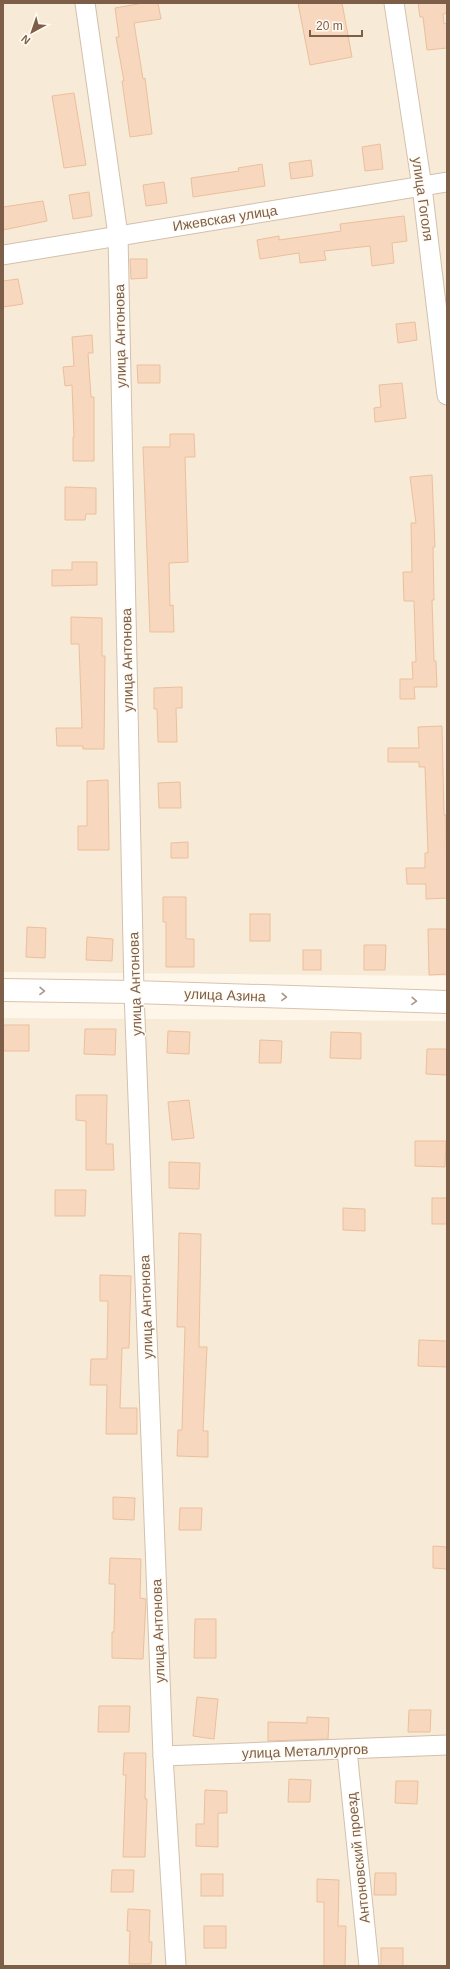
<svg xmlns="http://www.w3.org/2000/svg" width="450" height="1969" font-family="Helvetica,sans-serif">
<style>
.residential{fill:#f7ead7}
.building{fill:#f7d8be;stroke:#ecbf9c}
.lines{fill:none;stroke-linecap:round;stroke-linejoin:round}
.minor-casing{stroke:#d3c0ad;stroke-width:21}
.secondary-casing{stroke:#d9c2ac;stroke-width:24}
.minor{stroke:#fff;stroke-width:19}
.secondary{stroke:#fff;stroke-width:22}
.oneway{stroke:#aa9689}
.labels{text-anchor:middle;stroke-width:3;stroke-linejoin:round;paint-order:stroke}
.street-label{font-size:14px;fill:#7d5e49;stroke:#fffbf2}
</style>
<rect width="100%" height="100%" fill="#fef7e9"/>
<g class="residential">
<polygon points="3,3 447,3 447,976 3,972"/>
<polygon points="3,1018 447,1021 447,1966 3,1966"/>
</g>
<g class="building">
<polygon points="143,3 158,3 161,19 134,23 143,79 145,78 152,134 130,137 122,81 124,81 116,37 119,37 115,8"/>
<polygon points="298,3 342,3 352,57 310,65"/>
<polygon points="418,3 447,3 447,13 443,14 444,24 447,23 447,48 427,50 423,17 420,17"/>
<polygon points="74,93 86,165 64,168 52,96"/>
<polygon points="380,144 383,169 365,171 362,147"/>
<polygon points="311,160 313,176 291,179 289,163"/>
<polygon points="262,164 265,186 193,197 191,178 239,171 238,168"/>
<polygon points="164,182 167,203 146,206 143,185"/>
<polygon points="89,192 92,216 73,219 69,195"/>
<polygon points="43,201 47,221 3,230 3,207"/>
<polygon points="404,216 407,241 392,243 394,263 372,266 370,246 324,251 326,260 300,263 299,253 260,259 257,240 279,236 279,240 341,231 340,224"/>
<polygon points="130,259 147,259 147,278 131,279"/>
<polygon points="18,279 23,304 3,307 3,281"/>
<polygon points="415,322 417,340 398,343 396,324"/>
<polygon points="92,335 93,353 88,353 91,397 94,397 94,461 73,461 73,437 74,437 72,385 65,386 63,367 74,366 72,337"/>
<polygon points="137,365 160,365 160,383 138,383"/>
<polygon points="402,383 406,418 375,422 374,408 381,407 379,385"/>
<polygon points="170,434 194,434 195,457 185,457 188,562 169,563 170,606 173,605 174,632 150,632 143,447 170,447"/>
<polygon points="432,475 435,547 433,547 434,600 432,600 434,661 436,661 437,687 414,687 415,699 400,699 400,679 413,679 412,662 416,662 414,601 404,601 403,572 412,572 411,523 416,523 410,477"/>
<polygon points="65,487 96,488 96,514 86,514 85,520 65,520"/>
<polygon points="72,562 97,562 97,585 52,586 52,570 72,570"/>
<polygon points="71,617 102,618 102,656 105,656 104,749 83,749 83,746 57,746 56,728 82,728 79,644 71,644"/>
<polygon points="182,687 182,708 176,708 177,742 158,742 157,709 154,709 154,688"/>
<polygon points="442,726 444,815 446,815 447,898 426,899 426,884 407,884 406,868 425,868 425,853 428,853 425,767 419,767 419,762 388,762 388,748 419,748 418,727"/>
<polygon points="108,780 109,850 78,850 78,826 87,826 87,781"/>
<polygon points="180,782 181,808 159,808 158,783"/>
<polygon points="188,842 188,858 171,858 171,843"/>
<polygon points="163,897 186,897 186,939 194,939 194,967 166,967 166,922 163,922"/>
<rect x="250" y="914" width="20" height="27"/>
<polygon points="27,927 46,928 45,958 26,957"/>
<polygon points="428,929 447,929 447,974 429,975"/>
<polygon points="87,937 113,939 112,961 86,960"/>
<polygon points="364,945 386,945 385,970 364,970"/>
<rect x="303" y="950" width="18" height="20"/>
<rect x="3" y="1025" width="26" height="26"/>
<polygon points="85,1029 116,1029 115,1055 84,1054"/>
<polygon points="168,1031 190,1032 189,1054 167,1053"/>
<polygon points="331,1032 361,1033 361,1059 330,1058"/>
<polygon points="260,1040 282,1041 281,1063 259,1063"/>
<polygon points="427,1049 447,1049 447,1075 426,1074"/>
<polygon points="76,1095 107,1095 106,1144 113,1144 114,1170 86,1170 86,1121 76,1120"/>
<polygon points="189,1100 194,1138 172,1140 168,1102"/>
<polygon points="415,1141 446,1141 445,1167 415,1166"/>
<polygon points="169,1162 200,1163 199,1189 169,1188"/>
<polygon points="55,1190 86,1190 85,1216 55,1216"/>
<rect x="432" y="1198" width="15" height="26"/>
<polygon points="343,1208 365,1209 365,1231 343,1230"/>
<polygon points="179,1233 201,1234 199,1347 207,1347 203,1431 208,1431 208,1457 177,1456 178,1430 182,1430 185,1327 177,1327"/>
<polygon points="100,1275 131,1276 129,1348 122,1348 120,1408 137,1408 137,1434 106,1434 107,1385 90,1385 91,1359 107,1359 108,1301 100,1301"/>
<polygon points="419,1340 447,1341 447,1367 418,1366"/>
<polygon points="113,1497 135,1498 134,1520 113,1519"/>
<polygon points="180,1508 202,1508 201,1530 179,1530"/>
<polygon points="433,1546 447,1547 447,1569 433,1568"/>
<polygon points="110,1558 141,1559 140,1598 146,1599 143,1659 112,1658 112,1632 114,1632 115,1584 109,1584"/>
<polygon points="195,1619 216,1619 216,1658 194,1658"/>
<polygon points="197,1697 218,1699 214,1739 193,1736"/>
<polygon points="99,1706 130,1706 129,1732 98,1732"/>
<polygon points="409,1710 431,1710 430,1732 408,1732"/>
<polygon points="307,1717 329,1718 328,1739 268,1741 268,1722 307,1723"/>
<polygon points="124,1753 146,1753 145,1799 147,1799 145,1857 123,1857 126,1775 123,1775"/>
<polygon points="289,1779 311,1780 310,1802 288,1802"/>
<polygon points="396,1781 418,1781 417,1804 395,1803"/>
<polygon points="205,1790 227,1791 227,1813 218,1813 218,1847 196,1846 196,1824 204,1824"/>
<polygon points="112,1870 134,1870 133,1892 111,1892"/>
<polygon points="375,1873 396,1873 396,1895 374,1895"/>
<rect x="201" y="1874" width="22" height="22"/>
<polygon points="317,1879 339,1880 338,1926 346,1926 345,1966 324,1966 324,1902 317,1902"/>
<polygon points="128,1909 150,1910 149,1942 152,1942 151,1964 129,1964 130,1931 127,1931"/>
<rect x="204" y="1926" width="22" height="22"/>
<rect x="381" y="1948" width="22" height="18"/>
</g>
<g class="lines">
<defs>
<g id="minor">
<polyline points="85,3 118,235 134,992 163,1756 176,1966"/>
<polyline points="394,3 422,187 447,395"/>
<polyline points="3,255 447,182"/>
<polyline points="347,1750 369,1966"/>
<polyline points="163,1756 447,1745"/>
</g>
<polyline id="secondary" points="3,990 134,992 447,1002"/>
</defs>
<use href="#minor" class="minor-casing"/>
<use href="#secondary" class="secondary-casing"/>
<use href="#minor" class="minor"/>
<use href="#secondary" class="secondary"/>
</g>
<defs><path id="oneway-chevron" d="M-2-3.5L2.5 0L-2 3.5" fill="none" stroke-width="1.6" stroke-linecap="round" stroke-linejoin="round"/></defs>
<g class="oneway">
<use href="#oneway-chevron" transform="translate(42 991) rotate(1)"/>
<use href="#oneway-chevron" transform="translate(284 997) rotate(2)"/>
<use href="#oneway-chevron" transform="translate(414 1001) rotate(2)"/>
</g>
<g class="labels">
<g class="street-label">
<text transform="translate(423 199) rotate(82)" y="5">улица Гоголя</text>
<text transform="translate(225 218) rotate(-9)" y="5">Ижевская улица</text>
<text transform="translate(120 336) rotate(-91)" y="5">улица Антонова</text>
<text transform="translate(127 660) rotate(-91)" y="5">улица Антонова</text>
<text transform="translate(135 984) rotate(-92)" y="5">улица Антонова</text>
<text transform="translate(225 995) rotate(2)" y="5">улица Азина</text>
<text transform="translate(146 1307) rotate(-92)" y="5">улица Антонова</text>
<text transform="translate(158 1631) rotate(-92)" y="5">улица Антонова</text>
<text transform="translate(305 1751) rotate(-2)" y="5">улица Металлургов</text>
<text transform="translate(358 1858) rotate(-96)" y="5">Антоновский проезд</text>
</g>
</g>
<rect width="450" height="1969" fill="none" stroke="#7d5e49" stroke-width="8"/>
<g transform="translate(32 32) rotate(220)" stroke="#fffbf2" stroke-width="3" paint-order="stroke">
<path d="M0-3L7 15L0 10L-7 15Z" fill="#7d5e49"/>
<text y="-6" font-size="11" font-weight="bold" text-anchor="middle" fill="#7d5e49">N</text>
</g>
<path d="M310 30v6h52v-6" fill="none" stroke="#7d5e49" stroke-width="2"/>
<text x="316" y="30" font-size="12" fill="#7d5e49" stroke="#fffbf2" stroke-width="3" paint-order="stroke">20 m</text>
</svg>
